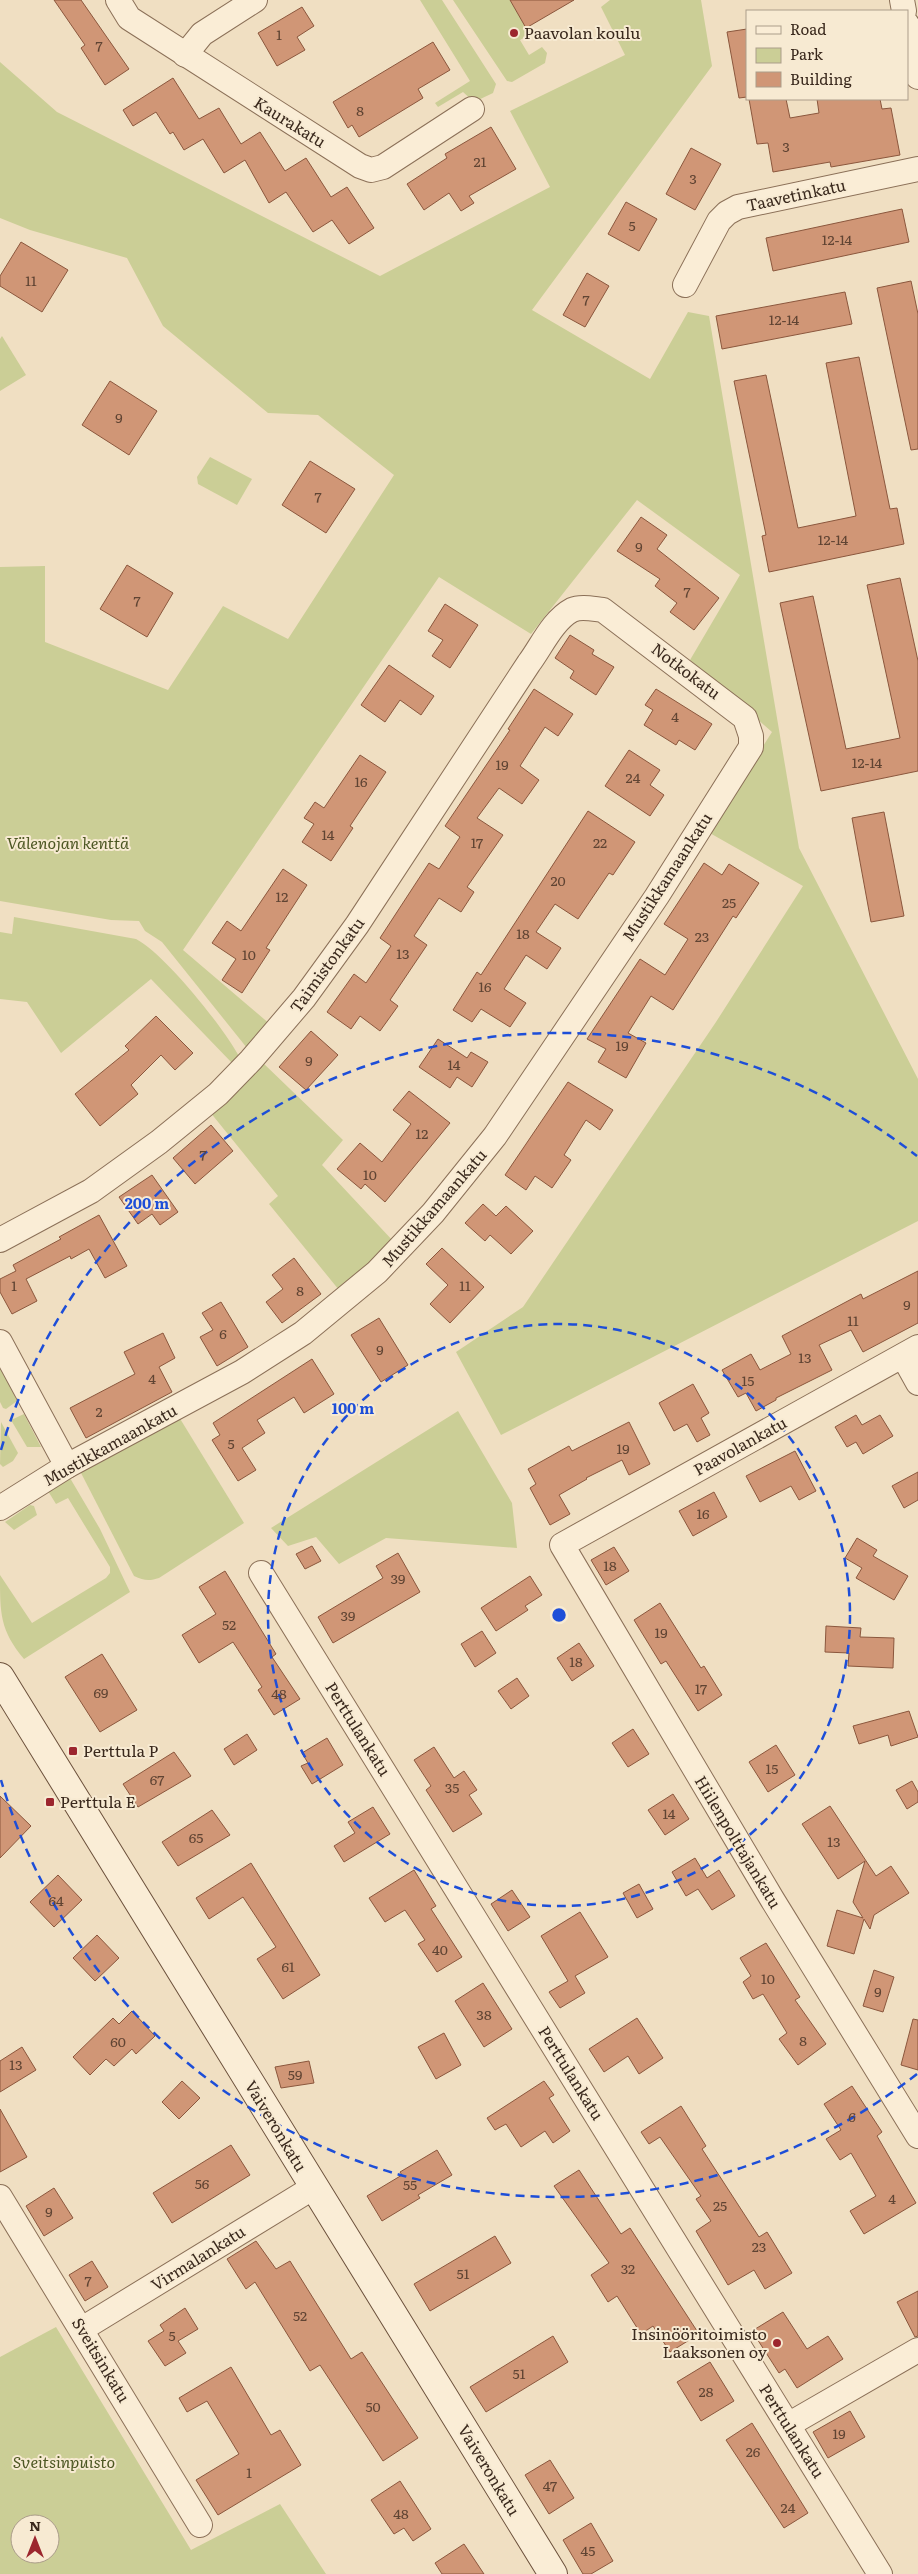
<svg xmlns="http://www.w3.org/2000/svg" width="918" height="2574" font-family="Literata,serif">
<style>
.green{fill:#cbce96;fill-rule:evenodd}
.building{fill:#d09676;stroke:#8b573d}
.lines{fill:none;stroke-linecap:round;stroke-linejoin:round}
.street-casing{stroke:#8b7058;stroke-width:26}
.secondary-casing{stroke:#6c513c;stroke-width:30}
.street{stroke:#faedd6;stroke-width:24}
.secondary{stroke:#faedd6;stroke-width:28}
.ring{fill:none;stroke:#1d4ed8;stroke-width:2.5;stroke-dasharray:9 6}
.poi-dot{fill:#9c262e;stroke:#f7ead2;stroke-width:2}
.labels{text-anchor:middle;stroke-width:4;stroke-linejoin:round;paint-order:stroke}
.number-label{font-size:14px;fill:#604433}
.poi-label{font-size:16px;fill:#3a291d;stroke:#f7ead2;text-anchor:start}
.street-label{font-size:16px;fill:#3a291d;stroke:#f7ead2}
.park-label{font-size:16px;font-style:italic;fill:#4d5723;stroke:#f7ead2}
.centre{fill:#1d4ed8;stroke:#f7ead2;stroke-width:2.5}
.ring-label{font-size:15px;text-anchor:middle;font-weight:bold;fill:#1d4ed8;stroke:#f7ead2;stroke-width:4;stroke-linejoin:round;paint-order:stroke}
</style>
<rect width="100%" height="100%" fill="#f0dfc2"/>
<g class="green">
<polygon points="420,0 442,0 496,84 493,93 474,102 463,92 438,107 435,103 470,81"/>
<polygon points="453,0 510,0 526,28 529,26 533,33 520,40 529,55 542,47 547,53 545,63 512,82 507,81"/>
<polygon points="610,0 701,0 712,66 532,310 650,379 688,312 709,316 799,848 918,1079 918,1221 501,1435 456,1352 523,1307 716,1022 803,886 708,832 772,732 690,660 740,575 637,500 531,634 439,577 183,950 271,1025 247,1048 162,942 145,931 139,921 111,920 0,901 0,567 45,566 45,642 168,690 223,606 288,639 394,475 318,415 268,413 163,326 127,258 30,230 0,218 0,62 57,112 380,276 550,187 510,111 625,55 601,7"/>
<polygon points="2,336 26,375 0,391 0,339"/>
<polygon points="210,457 252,479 237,505 198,484 197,477"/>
<path d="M 14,917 L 136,939 C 165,954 224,1028 240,1058 L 233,1064 L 151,979 L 61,1053 L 27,1002 L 0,999 L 0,932 L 12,934 Z"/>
<polygon points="262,1062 343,1140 322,1165 394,1242 339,1290 269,1204 278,1196 210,1112"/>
<polygon points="0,1365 17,1401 6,1409 3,1408 0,1402"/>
<polygon points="458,1411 512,1503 517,1548 386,1538 339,1564 316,1537 288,1546 271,1528"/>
<polygon points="24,1414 41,1447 27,1447 11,1420"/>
<path d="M 179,1417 L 244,1523 L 159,1578 C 150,1581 144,1581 134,1576 L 80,1471 Z"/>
<polygon points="1,1422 18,1453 13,1461 3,1467 0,1464"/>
<path d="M 70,1478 L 100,1529 L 130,1592 L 24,1659 C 0,1630 0,1614 0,1575 L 32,1623 L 106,1578 L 110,1573 L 110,1567 L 68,1498 L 56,1504 L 48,1491 Z"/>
<polygon points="30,1505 34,1506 37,1515 14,1530 5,1522"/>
<path d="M 56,2327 L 191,2550 L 280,2504 L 326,2574 L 0,2574 L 0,2357 ZM 20,2524 L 50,2524 L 50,2554 L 20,2554 Z"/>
</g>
<g class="building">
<polygon points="54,0 81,0 129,69 105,85 81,48 85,45"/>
<polygon points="510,0 574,0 526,28"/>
<polygon points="302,7 314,26 297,37 305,50 277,66 258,33"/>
<polygon points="747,29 747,97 739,98 727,32"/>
<polygon points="433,42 450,70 418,89 423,98 359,137 352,125 348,128 333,102"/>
<polygon points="173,78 199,119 219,108 241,144 260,132 285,171 306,158 331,197 347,187 374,228 349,244 332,220 313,232 286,192 269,203 245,160 224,173 203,139 184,150 173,132 170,134 156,112 133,126 123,110"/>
<polygon points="749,99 786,99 790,118 819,113 817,99 880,99 882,109 891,108 900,155 831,167 830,162 773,172 768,143 757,144"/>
<polygon points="491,127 516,169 469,196 474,203 461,211 449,193 424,210 407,184 447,158 445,154"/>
<polygon points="691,148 721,164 695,210 666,194"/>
<polygon points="626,202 657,219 639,251 608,234"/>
<polygon points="902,209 909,242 773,271 766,238"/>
<polygon points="21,242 68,270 42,312 0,286 0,276"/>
<polygon points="587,273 609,286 585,327 563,315"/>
<polygon points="911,281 918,314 918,449 911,450 877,288"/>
<polygon points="845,292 852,324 722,349 716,316"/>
<polygon points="859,357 890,509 897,508 904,544 769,572 762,536 766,535 734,381 766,375 798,528 856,516 826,363"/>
<polygon points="110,381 157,411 129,455 82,425"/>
<polygon points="310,461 355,489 326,533 282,505"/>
<polygon points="641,517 667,535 657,549 719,598 694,630 670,612 677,603 655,586 660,579 617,551"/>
<polygon points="127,565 173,593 147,637 100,609"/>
<polygon points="900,578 918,661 918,771 821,791 780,603 813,596 846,749 900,738 867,585"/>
<polygon points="445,604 478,625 450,668 432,656 443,640 428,631"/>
<polygon points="570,635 594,650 592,654 614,667 596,695 570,678 574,671 555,658"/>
<polygon points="389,665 434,696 421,715 400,700 385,722 361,705"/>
<polygon points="534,689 573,714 558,736 545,727 520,766 539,780 522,804 499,788 477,818 503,835 467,887 474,892 461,912 439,898 414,936 427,945 390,1000 398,1006 380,1031 360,1016 351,1029 327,1012 354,974 366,983 391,946 380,938 429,863 439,869 460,837 445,826 510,730 508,729"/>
<polygon points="656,689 712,724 695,750 679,740 676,745 644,725 653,710 645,705"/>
<polygon points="629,750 660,770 650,785 664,795 650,816 605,786"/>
<polygon points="360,755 386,772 350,826 353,828 331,861 302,842 314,824 304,818 315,802 324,808"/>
<polygon points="588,811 635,842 613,875 609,873 578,919 555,904 536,932 561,948 547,969 526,955 504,989 526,1003 510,1027 481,1009 472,1022 453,1010 477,972 481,975"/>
<polygon points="884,812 904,916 871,922 852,818"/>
<polygon points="704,863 722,875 729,864 759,883 736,918 733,916 673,1010 651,996 628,1033 646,1043 626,1078 598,1062 606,1049 587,1039 640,959 665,975 688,939 664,924"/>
<polygon points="283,869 307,885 266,948 270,950 242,993 222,980 236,959 212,943 227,921 241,931"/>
<polygon points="156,1016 193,1053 175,1070 161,1055 131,1085 138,1094 100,1126 75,1094 129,1050 125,1046"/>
<polygon points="311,1031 338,1055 306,1090 279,1067"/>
<polygon points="438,1039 467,1058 471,1052 488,1062 472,1087 457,1077 450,1088 419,1067"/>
<polygon points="568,1082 613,1110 600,1130 586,1120 564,1155 571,1160 552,1188 535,1176 526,1190 505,1175"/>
<polygon points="409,1091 450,1123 385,1202 365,1184 361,1189 337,1169 360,1143 382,1162 411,1124 393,1110"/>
<polygon points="211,1125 233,1151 195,1184 173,1158"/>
<polygon points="152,1175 178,1212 160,1225 152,1214 138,1224 119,1197"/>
<polygon points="483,1204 496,1216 506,1206 533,1231 511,1254 490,1235 485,1241 465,1223"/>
<polygon points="99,1215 127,1266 105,1278 89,1249 71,1259 70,1256 26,1279 37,1301 12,1314 0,1292 0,1279 16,1271 13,1265 61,1239 59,1237"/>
<polygon points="442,1248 484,1287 450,1323 430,1304 448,1285 426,1264"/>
<polygon points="294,1258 321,1294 282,1323 266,1302 283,1289 272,1275"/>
<polygon points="918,1271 918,1323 863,1352 851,1330 819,1345 832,1370 776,1398 776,1400 756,1411 746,1393 738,1397 722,1370 751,1354 760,1370 791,1354 782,1336 861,1294 863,1299"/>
<polygon points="221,1302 248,1347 217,1366 200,1337 213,1330 202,1313"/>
<polygon points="379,1318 408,1365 381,1382 351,1335"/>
<polygon points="163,1333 175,1358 159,1367 172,1392 86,1438 70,1408 135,1374 124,1352"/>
<polygon points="312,1359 334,1394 304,1413 294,1397 257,1420 265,1433 242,1448 256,1470 238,1481 212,1440 220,1435 213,1423"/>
<polygon points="693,1384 709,1413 701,1418 710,1435 697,1442 687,1424 674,1431 659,1403"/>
<polygon points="856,1415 862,1425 880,1415 893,1436 863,1454 856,1442 847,1447 835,1427"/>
<polygon points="629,1422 650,1464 629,1475 622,1460 586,1478 587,1479 559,1495 570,1514 550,1525 530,1488 536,1484 528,1469 569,1446 572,1451"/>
<polygon points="795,1451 816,1491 799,1500 791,1486 760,1502 746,1476"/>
<polygon points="918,1472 918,1500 904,1508 892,1486"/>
<polygon points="714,1492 727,1517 693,1536 679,1511"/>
<polygon points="857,1538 877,1550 873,1556 908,1576 894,1600 856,1578 862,1568 845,1558"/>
<polygon points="312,1546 321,1561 305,1569 296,1554"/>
<polygon points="614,1547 629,1571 606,1585 591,1560"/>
<polygon points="398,1553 420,1592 333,1643 318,1617 383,1578 376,1566"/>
<polygon points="225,1571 276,1654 272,1657 300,1699 274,1715 258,1690 262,1687 233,1642 199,1663 182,1635 216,1614 199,1587"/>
<polygon points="530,1576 542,1595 525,1606 528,1610 496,1631 481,1608"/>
<polygon points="660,1603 701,1668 704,1666 722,1695 698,1711 666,1661 661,1664 634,1620"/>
<polygon points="826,1626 861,1628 860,1637 894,1638 893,1668 848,1666 849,1653 825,1652"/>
<polygon points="482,1631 496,1653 475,1667 461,1644"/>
<polygon points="579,1643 594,1666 572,1681 557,1658"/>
<polygon points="102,1654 137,1710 100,1732 65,1677"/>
<polygon points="517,1678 529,1696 511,1709 498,1691"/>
<polygon points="909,1711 918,1737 891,1746 888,1735 859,1744 853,1726"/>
<polygon points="633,1729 649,1754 628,1767 612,1743"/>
<polygon points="247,1734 257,1750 234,1765 224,1749"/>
<polygon points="327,1738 343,1765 312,1784 301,1766 308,1763 302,1753"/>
<polygon points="776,1745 795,1775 768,1792 749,1762"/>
<polygon points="434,1747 454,1778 464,1771 477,1790 469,1795 482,1814 453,1832 426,1790 431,1786 414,1760"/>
<polygon points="174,1752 191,1776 138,1807 123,1784"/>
<polygon points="912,1781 918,1792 918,1802 907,1809 896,1790"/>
<polygon points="673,1794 689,1819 665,1835 648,1810"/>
<polygon points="0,1796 31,1826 0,1858"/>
<polygon points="830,1806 876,1876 891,1866 909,1893 874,1915 870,1929 864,1919 854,1954 827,1946 837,1910 863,1918 853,1902 865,1861 838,1879 802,1824"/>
<polygon points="373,1807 390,1834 344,1862 334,1846 355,1833 348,1822"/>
<polygon points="212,1810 230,1835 178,1866 162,1842"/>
<polygon points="695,1858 707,1878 719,1870 735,1896 712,1910 698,1889 686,1896 672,1872"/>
<polygon points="251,1863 320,1975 283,1999 257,1959 276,1947 243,1897 209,1919 196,1898"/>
<polygon points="414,1870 436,1906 431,1909 462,1957 437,1972 418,1944 425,1940 405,1910 385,1922 369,1898"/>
<polygon points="58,1875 82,1900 54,1927 30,1902"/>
<polygon points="639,1884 653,1909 637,1918 623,1893"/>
<polygon points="512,1890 530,1917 508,1931 491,1904"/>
<polygon points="580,1912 608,1957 575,1976 585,1993 560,2008 549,1992 568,1981 541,1936"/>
<polygon points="97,1935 119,1958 95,1981 73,1958"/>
<polygon points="766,1943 800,1997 795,2000 826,2044 798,2065 779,2039 787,2033 763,1994 753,1999 743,1982 751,1976 740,1958"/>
<polygon points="874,1970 894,1977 883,2012 863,2006"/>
<polygon points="483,1983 512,2029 484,2047 455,2001"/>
<polygon points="132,2011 155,2036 136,2054 132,2049 114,2066 106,2059 90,2075 73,2057 113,2018 119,2024"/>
<polygon points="637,2018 663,2058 639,2074 628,2056 604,2072 589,2049"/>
<polygon points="913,2019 918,2020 918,2070 901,2065"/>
<polygon points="444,2033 461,2065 436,2079 418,2047"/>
<polygon points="22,2047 36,2070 0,2092 0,2061"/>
<polygon points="309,2061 314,2083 281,2088 275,2067"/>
<polygon points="182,2081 200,2098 179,2119 162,2102"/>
<polygon points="544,2081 554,2095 549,2098 570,2131 553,2143 545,2131 521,2147 506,2124 495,2130 487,2118"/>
<polygon points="852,2086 882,2132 877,2136 916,2203 864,2234 850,2211 876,2196 851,2153 840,2160 826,2139 841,2130 824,2104"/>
<polygon points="681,2106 706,2146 702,2149 759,2237 767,2232 792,2273 765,2289 754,2270 728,2285 696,2231 711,2221 696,2199 701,2196 660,2137 649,2144 641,2132"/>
<polygon points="0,2109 27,2157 0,2172"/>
<polygon points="231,2145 250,2175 172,2223 153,2193"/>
<polygon points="437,2150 452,2175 418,2195 420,2198 382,2221 367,2196 402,2175 400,2172"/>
<polygon points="579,2170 621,2234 630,2228 699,2334 670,2352 653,2326 641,2334 617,2296 608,2302 591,2275 609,2263 554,2186"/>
<polygon points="54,2188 73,2218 44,2236 26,2206"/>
<polygon points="495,2236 511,2263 430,2311 414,2284"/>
<polygon points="256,2241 276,2269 290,2261 351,2359 362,2352 418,2438 383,2461 320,2365 310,2371 255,2282 246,2289 227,2259"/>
<polygon points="92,2261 108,2287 85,2301 69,2275"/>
<polygon points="918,2291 918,2336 915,2337 897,2302"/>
<polygon points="185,2308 198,2329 178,2341 186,2353 165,2366 148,2341 164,2331 160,2325"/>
<polygon points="783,2312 807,2349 828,2336 843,2359 797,2388 785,2369 779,2373 752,2331"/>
<polygon points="553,2336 568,2362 486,2412 470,2387"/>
<polygon points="710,2362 734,2401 701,2421 677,2382"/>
<polygon points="231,2367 271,2435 280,2430 301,2465 218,2515 196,2480 239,2454 207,2401 187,2412 179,2398"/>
<polygon points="850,2411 865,2437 828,2458 813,2432"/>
<polygon points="752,2423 808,2513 784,2528 726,2440"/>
<polygon points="550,2460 574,2498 549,2514 525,2475"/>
<polygon points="400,2481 431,2529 413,2541 404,2528 394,2534 371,2500"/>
<polygon points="591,2523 613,2561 591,2574 583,2574 563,2540"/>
<polygon points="464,2544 484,2574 442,2574 435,2563"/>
</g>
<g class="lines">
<defs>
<g id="street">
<polyline points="118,0 129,18 360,166 371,170 383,167 472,109"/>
<polyline points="902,0 904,11"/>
<polyline points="907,24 918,77"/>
<polyline points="185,55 202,34 255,0"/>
<polyline points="685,285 719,221 727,213 738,207 918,169"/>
<path d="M 0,1240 L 91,1191 L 159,1142 L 218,1094 L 251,1060 L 304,998 L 357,925 L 529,663 C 541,647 553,620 572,610 C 581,606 593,609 603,610 L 745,718 L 751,736 L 751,747 L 657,896 L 495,1136 L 433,1213 L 377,1272 L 303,1333 L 242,1372 L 67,1466 L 0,1508"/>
<polyline points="0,1342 67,1466"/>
<polyline points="918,1347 562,1545 772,1899 918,2136"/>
<polyline points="903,1356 918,1383"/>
<polyline points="261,1573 880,2574"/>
<polyline points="0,2197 200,2525"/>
<polyline points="82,2329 314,2187"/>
<polyline points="788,2425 918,2350"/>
</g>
<polyline id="secondary" points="0,1677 553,2574"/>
</defs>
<use href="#street" class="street-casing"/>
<use href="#secondary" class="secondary-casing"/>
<use href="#street" class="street"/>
<use href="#secondary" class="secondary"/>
</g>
<g class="ring">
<circle cx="559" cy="1615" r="291"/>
<path d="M917 2074A582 582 0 0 1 1 1780M1 1450A582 582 0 0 1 917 1156"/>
</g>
<g class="poi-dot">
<circle cx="514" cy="33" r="5"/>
<rect x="68" y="1746" width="10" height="10" rx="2.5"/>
<rect x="45" y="1797" width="10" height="10" rx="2.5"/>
<circle cx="777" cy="2343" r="5"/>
</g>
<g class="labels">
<g class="number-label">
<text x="279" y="40">1</text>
<text x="99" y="51">7</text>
<text x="360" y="116">8</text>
<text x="786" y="152">3</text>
<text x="480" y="167">21</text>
<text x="693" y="184">3</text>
<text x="632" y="231">5</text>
<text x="837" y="245">12-14</text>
<text x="31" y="286">11</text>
<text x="586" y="305">7</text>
<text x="784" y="325">12-14</text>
<text x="119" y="423">9</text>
<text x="318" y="502">7</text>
<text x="833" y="545">12-14</text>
<text x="639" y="552">9</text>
<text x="687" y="597">7</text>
<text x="137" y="606">7</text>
<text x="675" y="722">4</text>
<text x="867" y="768">12-14</text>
<text x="502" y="770">19</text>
<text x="633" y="783">24</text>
<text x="361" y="787">16</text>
<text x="328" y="840">14</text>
<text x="477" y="848">17</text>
<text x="600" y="848">22</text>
<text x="558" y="886">20</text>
<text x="282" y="902">12</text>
<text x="729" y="908">25</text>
<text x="523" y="939">18</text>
<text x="702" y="942">23</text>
<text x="403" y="959">13</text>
<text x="249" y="960">10</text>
<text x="485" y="992">16</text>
<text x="622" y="1051">19</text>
<text x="309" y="1066">9</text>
<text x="454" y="1070">14</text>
<text x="422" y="1139">12</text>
<text x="203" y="1160">7</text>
<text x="370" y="1180">10</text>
<text x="14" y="1291">1</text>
<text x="465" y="1291">11</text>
<text x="300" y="1296">8</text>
<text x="907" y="1310">9</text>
<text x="853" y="1326">11</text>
<text x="223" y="1339">6</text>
<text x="380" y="1355">9</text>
<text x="805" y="1363">13</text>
<text x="152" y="1384">4</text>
<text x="748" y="1386">15</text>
<text x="99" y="1417">2</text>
<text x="231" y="1449">5</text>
<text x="623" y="1454">19</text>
<text x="703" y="1519">16</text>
<text x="610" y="1571">18</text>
<text x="398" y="1584">39</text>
<text x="348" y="1621">39</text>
<text x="229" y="1630">52</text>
<text x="661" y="1638">19</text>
<text x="576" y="1667">18</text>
<text x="701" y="1694">17</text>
<text x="101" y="1698">69</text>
<text x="279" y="1699">48</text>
<text x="772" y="1774">15</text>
<text x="157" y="1785">67</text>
<text x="452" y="1793">35</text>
<text x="669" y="1819">14</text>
<text x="196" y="1843">65</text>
<text x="834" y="1847">13</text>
<text x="56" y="1906">64</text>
<text x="440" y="1955">40</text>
<text x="288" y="1972">61</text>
<text x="768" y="1984">10</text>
<text x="878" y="1997">9</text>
<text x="484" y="2020">38</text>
<text x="803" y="2046">8</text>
<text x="118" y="2047">60</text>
<text x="16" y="2070">13</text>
<text x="295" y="2080">59</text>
<text x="852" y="2122">6</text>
<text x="202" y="2189">56</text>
<text x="410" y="2190">55</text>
<text x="892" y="2204">4</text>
<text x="720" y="2211">25</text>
<text x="49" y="2217">9</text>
<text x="759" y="2252">23</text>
<text x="628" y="2274">32</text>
<text x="463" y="2279">51</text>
<text x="88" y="2286">7</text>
<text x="300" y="2321">52</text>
<text x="172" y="2341">5</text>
<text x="519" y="2379">51</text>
<text x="706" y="2397">28</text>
<text x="373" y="2412">50</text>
<text x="839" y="2439">19</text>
<text x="753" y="2457">26</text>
<text x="249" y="2478">1</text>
<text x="550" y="2491">47</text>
<text x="788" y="2513">24</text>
<text x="401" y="2519">48</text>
<text x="588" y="2556">45</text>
</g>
<g class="poi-label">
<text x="524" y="39">Paavolan koulu</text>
<text x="83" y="1757">Perttula P</text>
<text x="60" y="1808">Perttula E</text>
<text x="767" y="2340" text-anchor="end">Insinööritoimisto<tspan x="767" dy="18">Laaksonen oy</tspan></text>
</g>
<g class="street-label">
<text transform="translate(290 122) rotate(32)" y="6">Kaurakatu</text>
<text transform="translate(796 195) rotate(-12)" y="6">Taavetinkatu</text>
<text transform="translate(686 671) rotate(37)" y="6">Notkokatu</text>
<text transform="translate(667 877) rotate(-57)" y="6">Mustikkamaankatu</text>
<text transform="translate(327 965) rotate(-54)" y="6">Taimistonkatu</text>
<text transform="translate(434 1208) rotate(-49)" y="6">Mustikkamaankatu</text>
<text transform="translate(110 1445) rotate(-29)" y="6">Mustikkamaankatu</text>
<text transform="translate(740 1446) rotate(-29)" y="6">Paavolankatu</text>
<text transform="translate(358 1729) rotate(58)" y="6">Perttulankatu</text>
<text transform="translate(738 1842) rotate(59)" y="6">Hiilenpolttajankatu</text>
<text transform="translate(571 2073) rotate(58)" y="6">Perttulankatu</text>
<text transform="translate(276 2126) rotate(59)" y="6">Vaiveronkatu</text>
<text transform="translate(198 2258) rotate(-32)" y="6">Virmalankatu</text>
<text transform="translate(101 2360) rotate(59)" y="6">Sveitsinkatu</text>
<text transform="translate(792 2431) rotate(58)" y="6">Perttulankatu</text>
<text transform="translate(489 2470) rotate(59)" y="6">Vaiveronkatu</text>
</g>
<g class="park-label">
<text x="68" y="849">Välenojan kenttä</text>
<text x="64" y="2468">Sveitsinpuisto</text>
</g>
</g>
<circle cx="559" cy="1615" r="8" class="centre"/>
<g class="ring-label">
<text x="147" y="1209">200 m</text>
<text x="353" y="1414">100 m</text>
</g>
<rect x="746" y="10" width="162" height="90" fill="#f7ead2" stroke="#ab9d8a"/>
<rect x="756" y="26" width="25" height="8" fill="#faedd6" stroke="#ab9d8a"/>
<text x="790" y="35" font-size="15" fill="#3a291d">Road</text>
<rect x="756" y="48" width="25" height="15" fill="#cbce96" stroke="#ab9d8a"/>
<text x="790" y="60" font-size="15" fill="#3a291d">Park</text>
<rect x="756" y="72" width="25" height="15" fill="#d09676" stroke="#ab9d8a"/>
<text x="790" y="85" font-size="15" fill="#3a291d">Building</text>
<g transform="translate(35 2539)"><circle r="24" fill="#f7ead2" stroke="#ab9d8a"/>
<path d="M0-4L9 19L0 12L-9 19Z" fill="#9c262e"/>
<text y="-8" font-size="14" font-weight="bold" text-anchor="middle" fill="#3a291d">N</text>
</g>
</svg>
